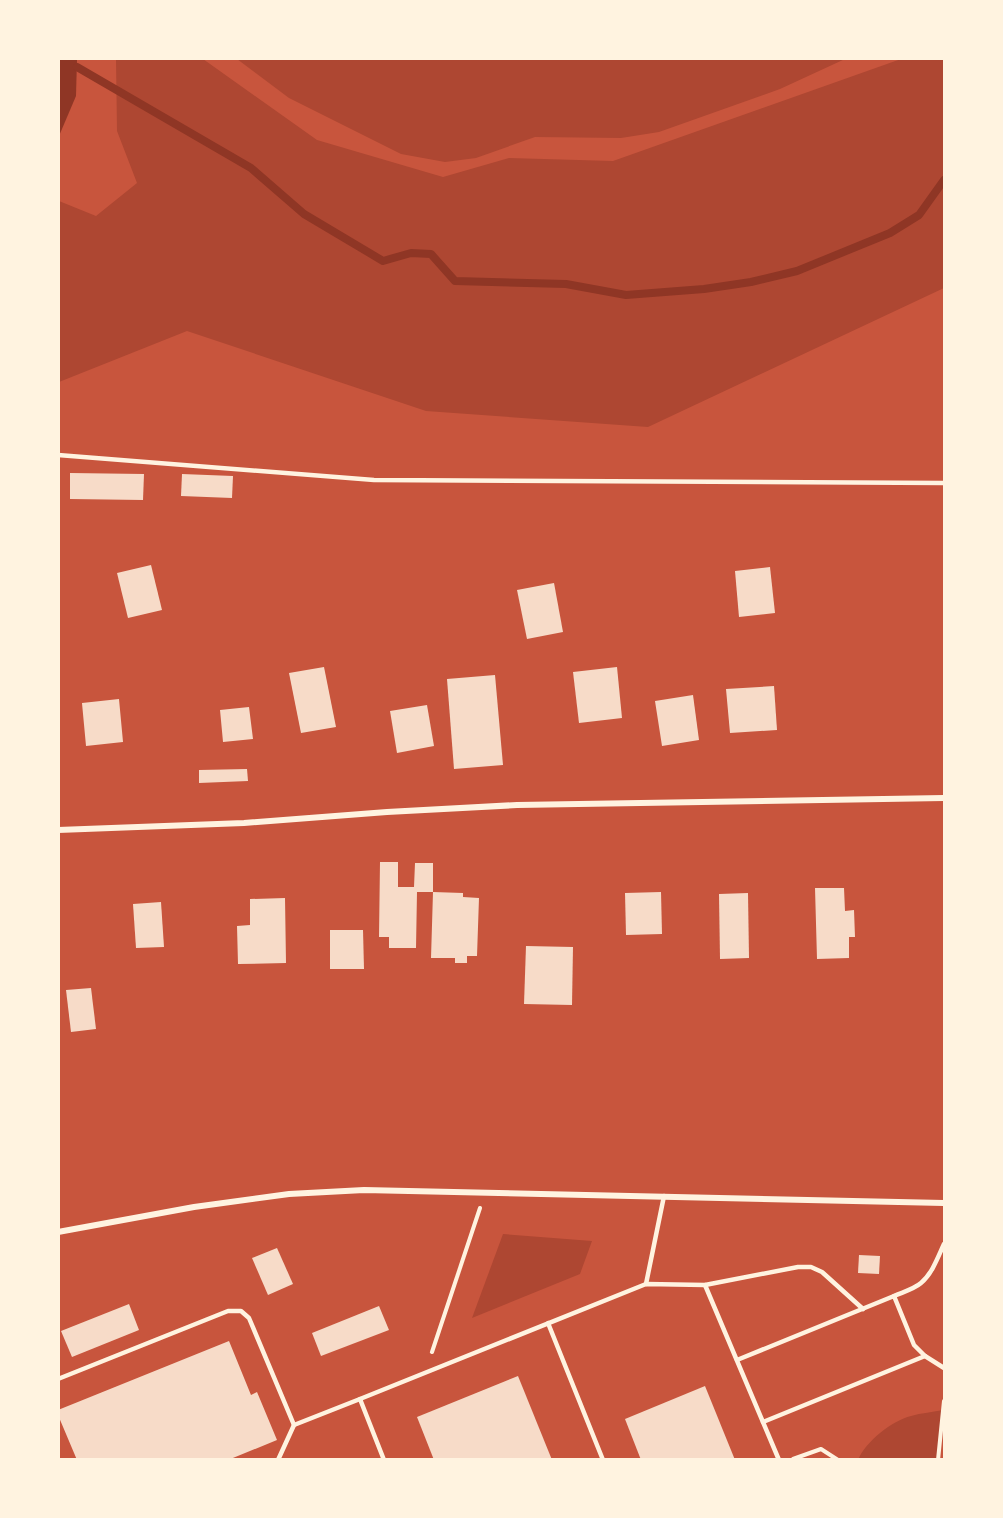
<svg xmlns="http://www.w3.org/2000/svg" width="1003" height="1518" font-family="Overpass,sans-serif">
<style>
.green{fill:#ae4732}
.water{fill:#8f3625}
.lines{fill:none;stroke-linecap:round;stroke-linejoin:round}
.stream{stroke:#8f3625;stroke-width:8}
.building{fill:#f7dbc8}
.path{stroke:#fff3e0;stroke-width:4}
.service{stroke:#fff3e0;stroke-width:4.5}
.minor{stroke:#fff3e0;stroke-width:6}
</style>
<rect width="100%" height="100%" fill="#c8553d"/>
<g class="green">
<polygon points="116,59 203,59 317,140 443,177 509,158 613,161 901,59 944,59 944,288 648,427 426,411 187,331 59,382 59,201 96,216 137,183 117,131"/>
<polygon points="237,59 845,59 780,89 659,132 621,138 535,137 476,158 445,162 401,154 289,98"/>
<polygon points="503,1234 592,1241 580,1274 472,1318"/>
<path d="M 944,1410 L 938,1459 L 858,1460 C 866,1441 892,1421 911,1416 C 921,1413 933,1412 944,1410 Z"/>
</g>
<polygon class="water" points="59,58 77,59 76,96 59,136"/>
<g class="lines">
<polyline class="stream" points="77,67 251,168 304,214 383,261 411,253 431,254 455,281 566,284 626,295 704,289 751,282 797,271 890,233 919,215 944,180"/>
</g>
<g class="building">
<polygon points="70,473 144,474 143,500 70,499"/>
<polygon points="182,474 233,476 232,498 181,496"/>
<polygon points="151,565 162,610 128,618 117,573"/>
<polygon points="770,567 775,613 739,617 735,571"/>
<polygon points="554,583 563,632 527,639 517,590"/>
<polygon points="324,667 336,727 301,733 289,673"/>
<polygon points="617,667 622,718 579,723 573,672"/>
<polygon points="495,675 503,765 454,769 447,679"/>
<polygon points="774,686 777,730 730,733 726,689"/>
<polygon points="693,695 699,740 662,746 655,701"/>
<polygon points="119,699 123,742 86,746 82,703"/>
<polygon points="427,705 434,746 397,753 390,711"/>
<polygon points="249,707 253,739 223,742 220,710"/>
<polygon points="247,769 248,781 199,783 199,770"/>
<polygon points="380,862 398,862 398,887 414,887 415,863 433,863 433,892 417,892 416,948 389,948 389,937 379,937"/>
<polygon points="815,888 844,888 845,911 854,910 855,937 849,937 849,958 817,959"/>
<polygon points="433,892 463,893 463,897 479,898 477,956 467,956 467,963 455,963 455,958 431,958"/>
<polygon points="661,892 662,934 626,935 625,893"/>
<polygon points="748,893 749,958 720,959 719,894"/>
<polygon points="285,898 286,963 238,964 237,926 250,925 250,899"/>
<polygon points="161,902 164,947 136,948 133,904"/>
<polygon points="330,930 363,930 364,969 330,969"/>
<polygon points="526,946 573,947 572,1005 524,1004"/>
<polygon points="91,988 96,1029 71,1032 66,990"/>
<polygon points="277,1248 293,1284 268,1295 252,1258"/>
<polygon points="859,1255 880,1256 879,1274 858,1273"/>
<polygon points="129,1304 139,1330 72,1357 61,1331"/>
<polygon points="379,1306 389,1330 321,1356 312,1333"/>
<polygon points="229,1341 251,1395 257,1392 277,1440 228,1460 77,1460 58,1415 58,1410"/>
<polygon points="518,1376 552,1460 434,1460 417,1417"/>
<polygon points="705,1386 735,1460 641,1460 625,1419"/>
</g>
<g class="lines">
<g class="path">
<polyline points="432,1352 480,1208"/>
<polyline points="793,1459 821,1449 838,1460"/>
<polyline points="938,1460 944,1401"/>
</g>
<g class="service">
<polyline points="58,455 374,480 944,483"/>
<polyline points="646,1284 664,1196"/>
<polyline points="705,1285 779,1460"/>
<path d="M 894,1296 C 903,1292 914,1289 921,1283 C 932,1274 938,1257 944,1244"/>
<polyline points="548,1323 603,1460"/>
<polyline points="737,1360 894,1296 914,1345 925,1356 944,1368"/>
<polyline points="58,1379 228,1311 241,1311 249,1318 294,1425"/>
<polyline points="763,1422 925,1356"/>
<polyline points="278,1460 294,1425 360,1399"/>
<polyline points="384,1460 360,1399 646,1284 705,1285 798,1267 811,1267 822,1272 863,1309"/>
</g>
<g class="minor">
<polyline points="58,830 244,823 387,812 517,805 944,798"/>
<polyline points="58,1232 194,1207 289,1194 364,1190 944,1203"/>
</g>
</g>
<rect width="1003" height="1518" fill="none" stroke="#fff3e0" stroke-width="120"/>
</svg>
